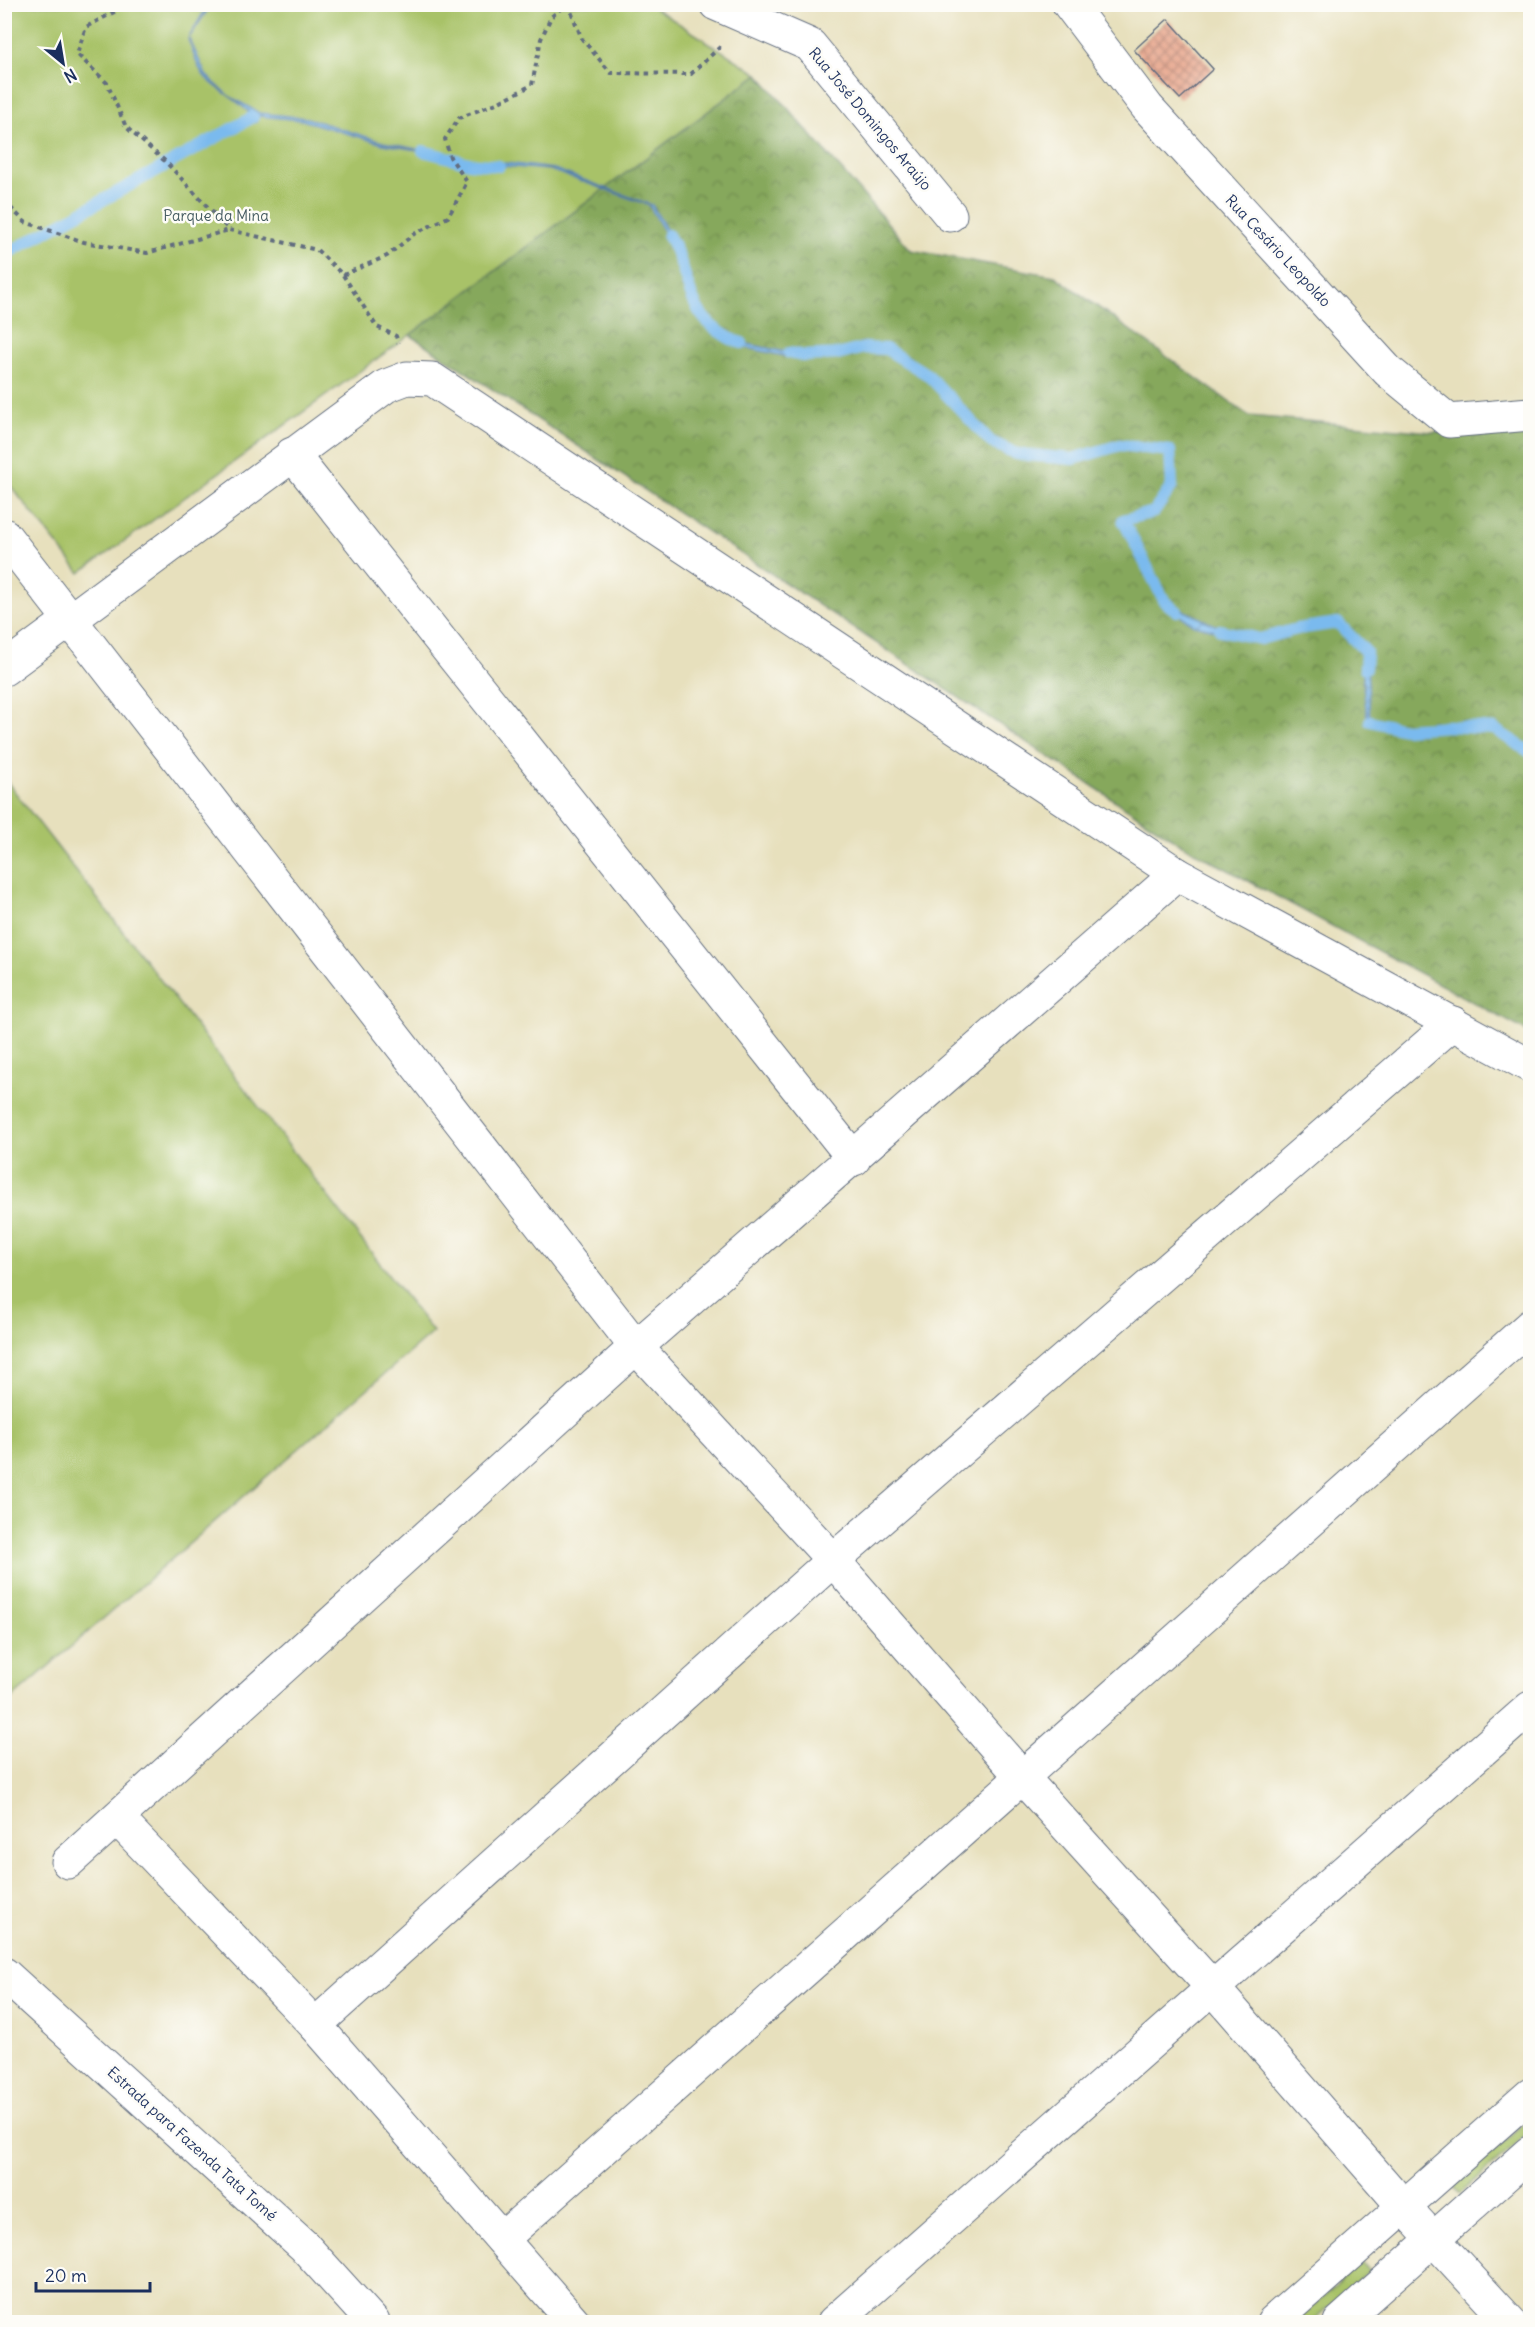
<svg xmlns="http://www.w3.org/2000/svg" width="1535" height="2327" font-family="Delius,sans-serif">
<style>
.green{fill:#a8c268;stroke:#627863;stroke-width:1.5}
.forest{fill:url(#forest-crowns);stroke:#506c5d;stroke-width:1.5}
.water{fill:url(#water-waves);stroke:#4a74a6;stroke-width:1.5}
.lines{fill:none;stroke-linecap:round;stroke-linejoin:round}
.stream{stroke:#7abaee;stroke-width:12}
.building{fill:url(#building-cross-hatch)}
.minor-casing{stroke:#626d7f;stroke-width:35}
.path{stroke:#626d7f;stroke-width:4;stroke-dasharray:4.5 4.5;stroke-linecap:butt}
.minor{stroke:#fff;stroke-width:33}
.labels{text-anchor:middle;stroke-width:5;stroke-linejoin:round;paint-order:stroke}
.street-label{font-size:15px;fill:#1b2f5e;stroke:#fdfcf7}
.park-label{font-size:15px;fill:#455b61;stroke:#fdfcf7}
</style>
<defs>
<pattern id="forest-crowns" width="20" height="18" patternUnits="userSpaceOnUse" patternTransform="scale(1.5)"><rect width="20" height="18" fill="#86a85c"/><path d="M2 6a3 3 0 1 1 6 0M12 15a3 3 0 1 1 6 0" fill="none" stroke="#6d894f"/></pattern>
<pattern id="water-waves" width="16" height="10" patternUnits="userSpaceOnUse" patternTransform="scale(1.5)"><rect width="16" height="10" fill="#7abaee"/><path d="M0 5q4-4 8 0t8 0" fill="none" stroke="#6398c4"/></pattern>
<pattern id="building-cross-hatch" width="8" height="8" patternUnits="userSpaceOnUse" patternTransform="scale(1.5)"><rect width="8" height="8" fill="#e8a990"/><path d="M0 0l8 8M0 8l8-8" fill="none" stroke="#bb8a79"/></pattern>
</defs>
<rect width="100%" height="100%" fill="#fdfcf7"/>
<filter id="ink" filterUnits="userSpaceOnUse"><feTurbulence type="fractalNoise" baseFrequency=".0167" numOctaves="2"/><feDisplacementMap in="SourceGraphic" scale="12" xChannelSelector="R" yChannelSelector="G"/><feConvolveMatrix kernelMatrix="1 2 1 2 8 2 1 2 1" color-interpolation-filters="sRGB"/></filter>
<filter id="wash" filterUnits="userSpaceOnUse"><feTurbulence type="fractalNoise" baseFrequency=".008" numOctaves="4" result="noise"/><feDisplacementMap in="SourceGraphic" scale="24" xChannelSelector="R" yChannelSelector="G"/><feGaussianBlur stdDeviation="1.35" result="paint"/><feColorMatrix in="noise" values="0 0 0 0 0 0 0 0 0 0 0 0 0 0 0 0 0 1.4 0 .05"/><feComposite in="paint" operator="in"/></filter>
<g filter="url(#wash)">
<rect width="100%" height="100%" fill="#e7e0bd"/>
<g class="green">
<polygon points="4,5 650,5 758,74 410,335 80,573 5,479"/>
<polygon points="4,778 433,1332 5,1704 4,1704"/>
<polygon points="1530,2118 1530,2132 1460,2194 1454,2187"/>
<polygon points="1361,2263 1369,2271 1312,2322 1295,2322"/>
</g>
<polygon class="forest" points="758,74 911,250 1055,276 1249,416 1432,432 1530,423 1530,1033 1182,845 410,335"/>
<path class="water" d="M 208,5 L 211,5 L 189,38 L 206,75 L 229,96 L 259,113 L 307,118 L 383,142 L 455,157 L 554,169 L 652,205 L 677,248 L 692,299 L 704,321 L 733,341 L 804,356 L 841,354 L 864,348 L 886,349 L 928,375 L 991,442 L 1017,454 L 1073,459 L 1120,445 L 1170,451 L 1172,486 L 1154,512 L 1123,521 L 1165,602 L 1230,632 L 1260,639 L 1297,629 L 1338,623 L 1366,652 L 1370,722 L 1404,729 L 1449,726 L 1494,729 L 1530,753 L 1530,757 L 1491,732 L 1449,728 L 1403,731 L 1368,723 L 1363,683 L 1364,654 L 1346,634 L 1335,628 L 1324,628 L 1260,641 L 1195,625 L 1159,601 L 1120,518 L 1152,510 L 1167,485 L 1166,455 L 1119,448 L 1069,461 L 1004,454 L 985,440 L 927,377 L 884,351 L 863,352 L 835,358 L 789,357 L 739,346 L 724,339 L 700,318 L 687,293 L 674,249 L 649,205 L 550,170 L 469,163 L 439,154 L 383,144 L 302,120 L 259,116 L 256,122 L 245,124 L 223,136 L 5,257 L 253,117 C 241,101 220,92 206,78 C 197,69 193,51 188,39 Z"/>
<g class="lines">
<g class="stream">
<polyline points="423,151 469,163 499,166"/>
<path d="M 668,235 C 689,267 684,307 717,330 C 726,336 732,341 742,343"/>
<polyline points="4,255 253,117"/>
<polyline points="789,353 804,356 841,354 864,348 886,349 928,375 991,442 1017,454 1073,459 1120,445 1170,451 1172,486 1154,512 1123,520 1165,602 1177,611"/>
<polyline points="1220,630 1260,639 1297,629 1338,623 1366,652 1365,668"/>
<polyline points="1370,721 1404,729 1449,726 1494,729 1530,752"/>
</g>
</g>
<g id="blocks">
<polygon class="building" points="1168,19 1213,69 1180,99 1134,50"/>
</g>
</g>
<g filter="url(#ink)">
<use href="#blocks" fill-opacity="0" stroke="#626d7f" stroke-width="1.5"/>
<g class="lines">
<defs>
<g id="minor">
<polyline points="716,4 810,45 950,215"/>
<polyline points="1069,4 1147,107 1388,371 1449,421 1530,414"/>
<polyline points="292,454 854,1159"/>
<polyline points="4,535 636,1347 833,1560 1021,1776 1213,1988 1404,2207 1510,2322"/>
<polyline points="4,669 386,386 407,378 432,379 1177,874 1530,1066"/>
<polyline points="118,1819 315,2025 574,2322"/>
<polyline points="68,1862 636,1347 1177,874"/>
<polyline points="4,1974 304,2246 373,2322"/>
<polyline points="315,2025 833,1560 1453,1023"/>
<polyline points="502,2239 1530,1326"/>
<polyline points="834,2322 1530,1708"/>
<polyline points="1273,2322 1530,2095"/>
<polyline points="1340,2322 1530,2153"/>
</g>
</defs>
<use href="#minor" class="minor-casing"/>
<g class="path">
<polyline points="119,4 116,11 86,27 77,54 107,83 126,127 166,162 229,230 317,250 343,275 377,327 396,336 398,343"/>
<polyline points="568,4 582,39 611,73 691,74 721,46"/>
<polyline points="4,201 25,222 84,242 147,253 229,230"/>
<polyline points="343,275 387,256 414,234 448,217 467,182 450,157 445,139 459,118 499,102 532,85 541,39 551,17 566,4"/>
</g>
<use href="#minor" class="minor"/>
</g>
</g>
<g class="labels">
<g class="street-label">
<text transform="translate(870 119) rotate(50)" y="5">Rua José Domingos Araújo</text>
<text transform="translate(1278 251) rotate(47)" y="5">Rua Cesário Leopoldo</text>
<text transform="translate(192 2144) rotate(42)" y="5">Estrada para Fazenda Tata Tomé</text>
</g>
<g class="park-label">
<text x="216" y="221">Parque da Mina</text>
</g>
</g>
<rect width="1535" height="2327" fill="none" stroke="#fdfcf7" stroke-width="24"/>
<g transform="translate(63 63) rotate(150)" stroke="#fdfcf7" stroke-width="4.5" paint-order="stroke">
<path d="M0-4.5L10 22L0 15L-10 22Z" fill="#1b2f5e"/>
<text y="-9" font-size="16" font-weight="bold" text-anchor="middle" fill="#1b2f5e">N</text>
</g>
<path d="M36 2282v9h114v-9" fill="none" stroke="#1b2f5e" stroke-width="3"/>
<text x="45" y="2282" font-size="18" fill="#1b2f5e" stroke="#fdfcf7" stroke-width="4.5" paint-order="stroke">20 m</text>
</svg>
